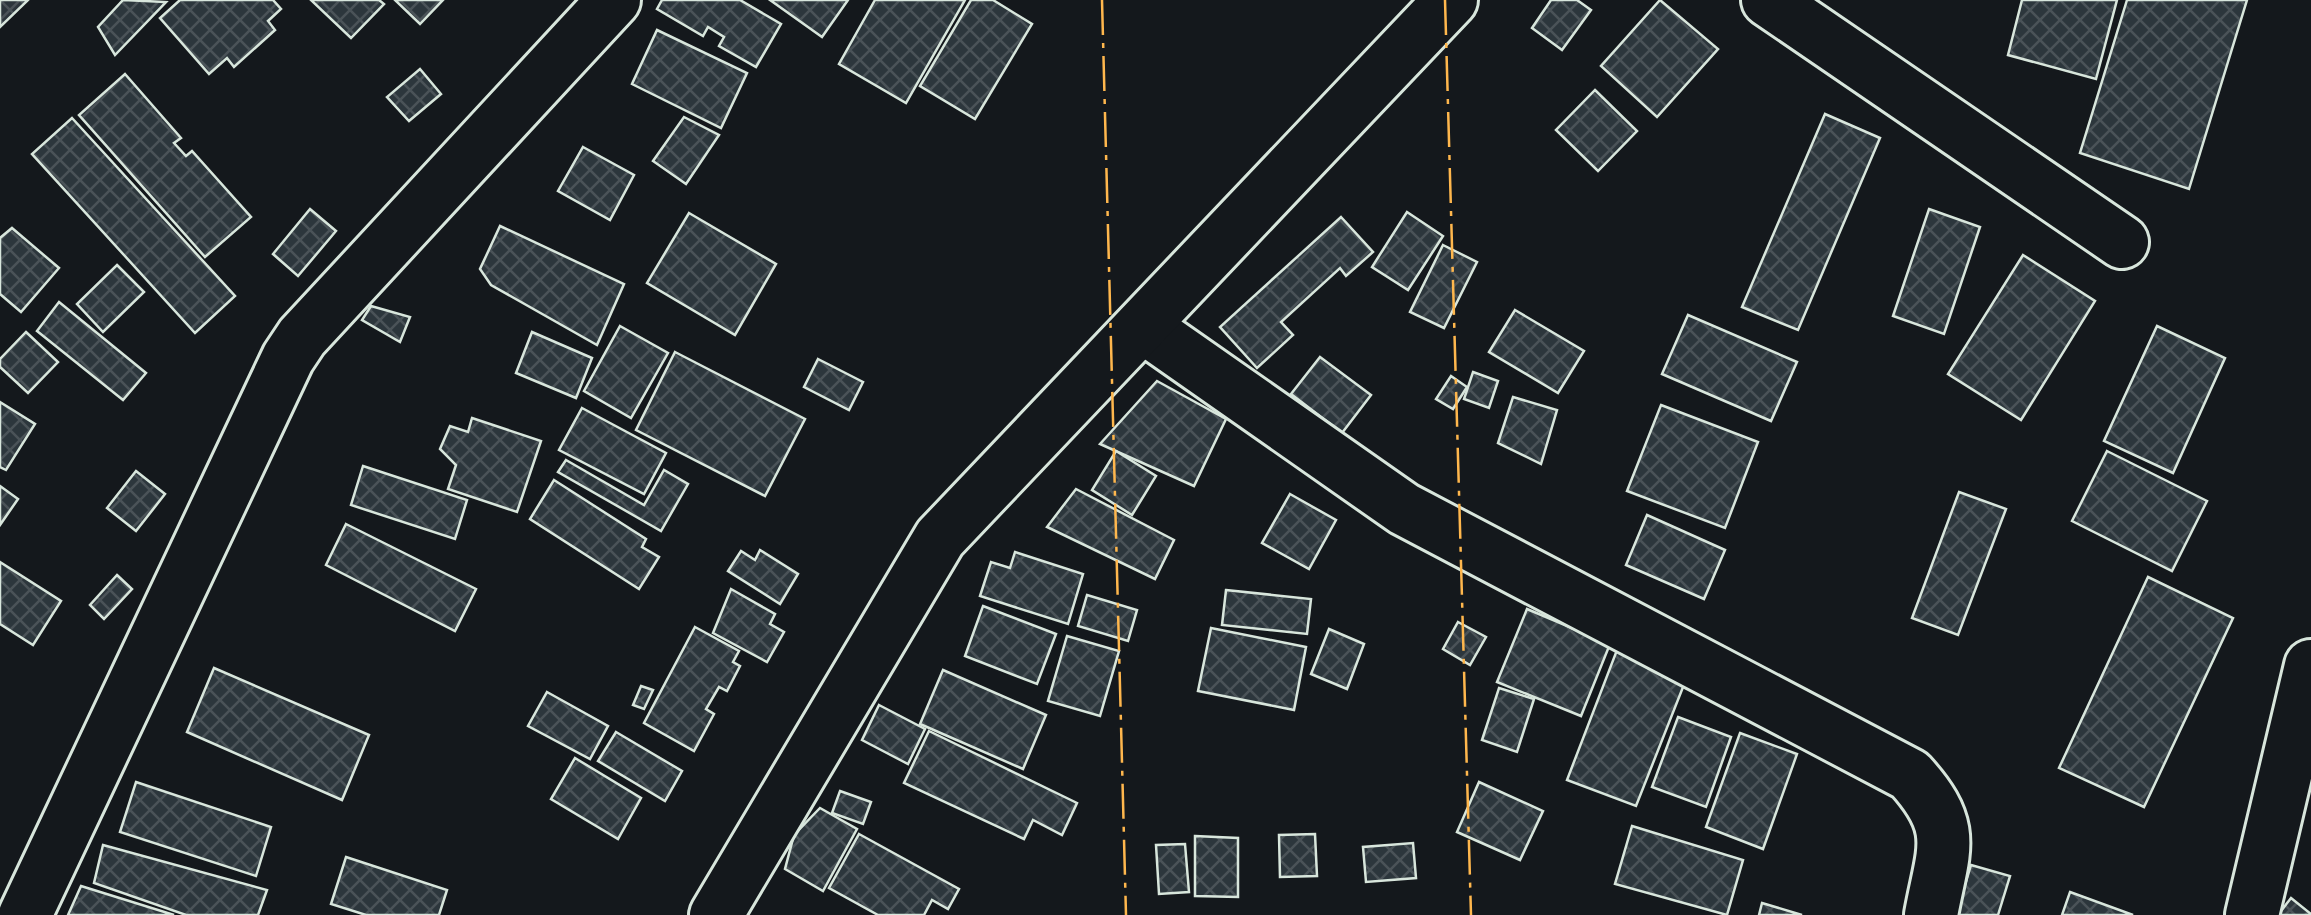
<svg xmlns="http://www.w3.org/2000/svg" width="2311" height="915" font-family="'Golos Text',sans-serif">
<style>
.building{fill:url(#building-cross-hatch);stroke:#d8e6dc;stroke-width:2.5}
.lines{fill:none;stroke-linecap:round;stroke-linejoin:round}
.minor-casing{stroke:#d8e6dc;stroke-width:58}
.minor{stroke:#14181c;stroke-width:52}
.power{stroke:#ffb74d;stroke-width:2.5;stroke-dasharray:35 8 5 8;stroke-linecap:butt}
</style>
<defs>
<pattern id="building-cross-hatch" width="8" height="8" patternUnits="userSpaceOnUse" patternTransform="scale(2.5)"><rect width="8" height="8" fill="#2c363c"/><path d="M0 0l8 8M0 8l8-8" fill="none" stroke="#4a5358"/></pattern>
</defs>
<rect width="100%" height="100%" fill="#14181c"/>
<g class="building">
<polygon points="0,0 28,0 0,27"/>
<polygon points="123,0 166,2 115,55 98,27"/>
<polygon points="180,0 273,0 281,9 268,21 275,30 234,67 227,58 209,74 160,18"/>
<polygon points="311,0 379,0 384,4 351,38"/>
<polygon points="395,0 443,0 420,24"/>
<polygon points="662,0 740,0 781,24 756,67 719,46 724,37 708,27 703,36 657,9"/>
<polygon points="770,0 848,0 822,37"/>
<polygon points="875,0 965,0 906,103 839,64"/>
<polygon points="971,0 993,0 1032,24 975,119 920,86"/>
<polygon points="1551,0 1577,0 1591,10 1562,50 1532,28"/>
<polygon points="1660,0 1718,49 1657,117 1601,66"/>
<polygon points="2022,0 2117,0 2096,79 2008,55"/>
<polygon points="2127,0 2247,0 2189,189 2080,153"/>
<polygon points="657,30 747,73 721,128 632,84"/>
<polygon points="420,69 441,94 409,121 387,97"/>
<polygon points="125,74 181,138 174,143 186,156 192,151 251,217 205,257 79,115"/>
<polygon points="1595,90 1637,131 1598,171 1556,130"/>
<polygon points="1825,114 1880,138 1798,330 1742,307"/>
<polygon points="684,117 719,135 686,184 653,161"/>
<polygon points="72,118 235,296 195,333 32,154"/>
<polygon points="583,147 634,175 610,220 558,191"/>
<polygon points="310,209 336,231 298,276 273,254"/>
<polygon points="1929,209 1980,227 1944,334 1893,316"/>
<polygon points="1407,212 1443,236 1408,290 1372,267"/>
<polygon points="689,213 776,264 735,335 647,283"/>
<polygon points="1341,217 1373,252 1346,276 1340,268 1281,322 1293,335 1257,368 1220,327"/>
<polygon points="500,226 624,284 597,345 491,285 480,269"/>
<polygon points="12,228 59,268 21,312 0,294 0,238"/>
<polygon points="1443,245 1477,262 1444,328 1410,312"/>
<polygon points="2023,255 2095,301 2021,420 1948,374"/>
<polygon points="117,265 144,292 103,332 77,304"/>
<polygon points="59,302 146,373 123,400 37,331"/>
<polygon points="371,306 410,317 400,342 362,320"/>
<polygon points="1515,310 1584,351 1558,393 1489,352"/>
<polygon points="1688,315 1797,362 1771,421 1662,374"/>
<polygon points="620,326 668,353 631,418 584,391"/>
<polygon points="2157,326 2225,358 2173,473 2104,441"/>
<polygon points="26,332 58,362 28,393 0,367 0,359"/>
<polygon points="532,332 592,358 576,398 516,373"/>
<polygon points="675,352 805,419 765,496 636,430"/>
<polygon points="1320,357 1371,395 1342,433 1291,394"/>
<polygon points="818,359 863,382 849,410 804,387"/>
<polygon points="1473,372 1498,381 1489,408 1464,399"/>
<polygon points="1451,376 1467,387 1453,409 1436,399"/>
<polygon points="1157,381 1226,419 1194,486 1100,444"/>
<polygon points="1513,397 1557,410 1541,464 1498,443"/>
<polygon points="0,402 35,424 6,470 0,467"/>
<polygon points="1661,405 1758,442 1725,528 1627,491"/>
<polygon points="582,408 666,453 644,494 559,450"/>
<polygon points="472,418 541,441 517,512 448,489 456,465 440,449 450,426 468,432"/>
<polygon points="1116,451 1156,476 1132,515 1092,490"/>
<polygon points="2107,451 2207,501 2172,571 2072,521"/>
<polygon points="566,460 644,505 664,470 688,484 661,531 558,472"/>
<polygon points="363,466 467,500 455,539 351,505"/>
<polygon points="136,471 165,494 136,531 107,508"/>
<polygon points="554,480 646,539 642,547 659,557 639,589 530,519"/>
<polygon points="0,486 18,499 0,525"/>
<polygon points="1076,489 1174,540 1155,579 1047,527"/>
<polygon points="1959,492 2006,509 1958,635 1912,618"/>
<polygon points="1290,494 1336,520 1309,569 1262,543"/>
<polygon points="1647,515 1725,550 1704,599 1626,565"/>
<polygon points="346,524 476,589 455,631 326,565"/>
<polygon points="760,550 798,574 780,604 728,571 741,551 755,560"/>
<polygon points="1015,552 1083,574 1068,624 980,596 991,562 1010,568"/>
<polygon points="0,562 61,601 33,645 0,624"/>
<polygon points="117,575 132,589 104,619 90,605"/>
<polygon points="2148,577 2233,618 2144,807 2059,768"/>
<polygon points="731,589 775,614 770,624 784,632 767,662 713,633"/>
<polygon points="1226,590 1311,599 1307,634 1222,625"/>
<polygon points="1087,595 1137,610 1128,641 1078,626"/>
<polygon points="983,606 1056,634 1037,684 965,656"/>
<polygon points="1527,609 1610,644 1581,716 1497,682"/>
<polygon points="1458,622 1486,637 1470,665 1443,649"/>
<polygon points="695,627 739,651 733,662 740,666 727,691 719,687 706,709 714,714 694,751 644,723"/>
<polygon points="1211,628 1306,647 1294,710 1198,691"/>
<polygon points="1329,629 1364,644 1347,689 1311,674"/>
<polygon points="1067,636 1119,651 1100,716 1048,701"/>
<polygon points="1617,650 1687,677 1636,806 1567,780"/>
<polygon points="214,668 369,735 342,800 187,732"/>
<polygon points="943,670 1046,715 1023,769 920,724"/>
<polygon points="641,686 653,690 644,709 633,705"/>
<polygon points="1499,688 1534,699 1517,752 1482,740"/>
<polygon points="547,692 608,726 590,759 528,726"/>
<polygon points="879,705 925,729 908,764 862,740"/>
<polygon points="1678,717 1731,737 1706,807 1652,787"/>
<polygon points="929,731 1077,803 1062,835 1033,820 1024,839 904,783"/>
<polygon points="616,732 682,771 665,801 598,761"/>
<polygon points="1740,733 1797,754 1763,849 1706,827"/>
<polygon points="575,758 641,798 618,839 551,799"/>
<polygon points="136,782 271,827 256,876 120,832"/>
<polygon points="1479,782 1543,811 1520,860 1457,832"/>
<polygon points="840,791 871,802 863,824 832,813"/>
<polygon points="820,808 857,829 823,891 785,869 794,835"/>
<polygon points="1632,826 1743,860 1727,915 1615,884"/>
<polygon points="859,834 959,889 948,909 932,900 924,915 878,915 829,888"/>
<polygon points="1315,834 1317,876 1280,877 1279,835"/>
<polygon points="1195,836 1238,838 1238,897 1195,896"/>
<polygon points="1413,843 1416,878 1366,882 1363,847"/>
<polygon points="1185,844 1189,892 1159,894 1156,845"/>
<polygon points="103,845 267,890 258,915 186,915 94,883"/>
<polygon points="346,857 447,890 439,915 366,915 331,904"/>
<polygon points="1971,865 2010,876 1998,915 1956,915"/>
<polygon points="81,886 174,915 68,915"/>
<polygon points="2070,892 2133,915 2062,915"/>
<polygon points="2291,898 2311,914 2311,915 2278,915"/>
<polygon points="1762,903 1802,915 1759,915"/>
</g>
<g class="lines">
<defs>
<g id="minor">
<polyline points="1768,0 2122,242"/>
<path d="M 1144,327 L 1404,509 L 1910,775 C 1959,829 1943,849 1931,915"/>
<polyline points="25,915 288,358 302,337 614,0"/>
<polyline points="716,915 940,538 1451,0"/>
<polyline points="2252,915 2311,666"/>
</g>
</defs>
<use href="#minor" class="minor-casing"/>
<use href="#minor" class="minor"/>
<g class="power">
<polyline points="1102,0 1126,915"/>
<polyline points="1445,0 1471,915"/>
</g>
</g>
</svg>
